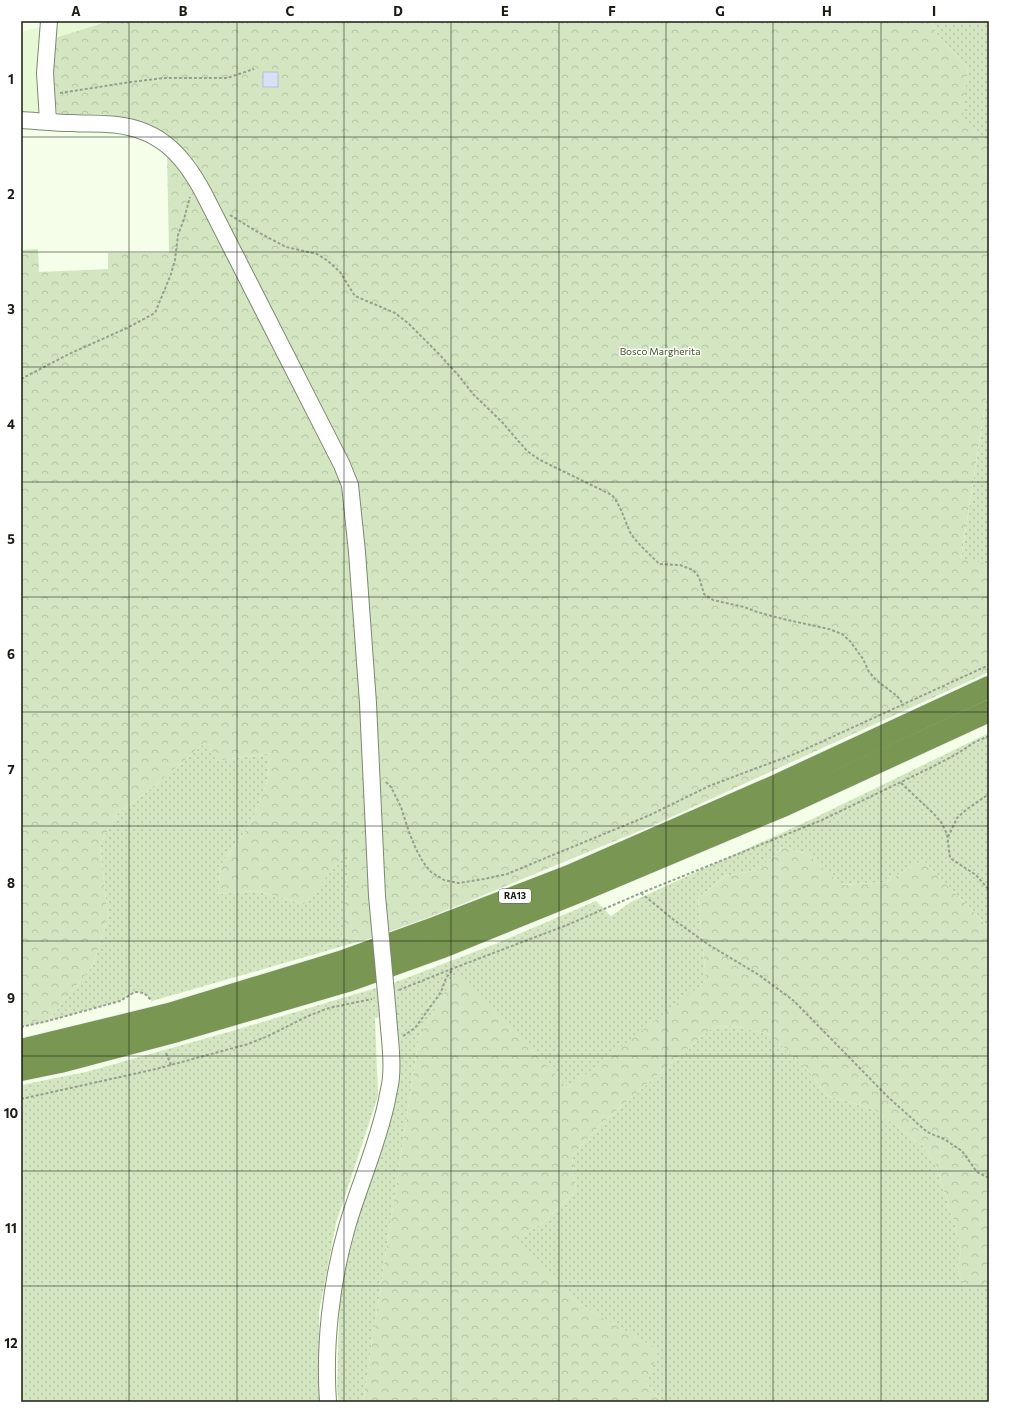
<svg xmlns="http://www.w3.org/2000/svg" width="1010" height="1423" font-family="Commissioner,sans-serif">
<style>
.built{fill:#e7f8d5}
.grass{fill:url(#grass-dots)}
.forest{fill:url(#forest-crowns)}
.building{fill:#d6e0f7;stroke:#b3bed8}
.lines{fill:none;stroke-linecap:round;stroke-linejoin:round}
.minor-casing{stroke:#7d8970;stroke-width:18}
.highway-casing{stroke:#f1f1f1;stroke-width:24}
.path{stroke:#989f8f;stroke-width:2;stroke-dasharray:3 2;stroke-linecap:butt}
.minor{stroke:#fff;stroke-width:16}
.highway{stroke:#799752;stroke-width:22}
.minor-bridge-casing{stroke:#7d8970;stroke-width:18;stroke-linecap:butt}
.minor-bridge{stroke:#fff;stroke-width:16}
.grid{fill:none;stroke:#181c13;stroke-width:1;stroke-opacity:0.55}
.labels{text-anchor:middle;stroke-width:3;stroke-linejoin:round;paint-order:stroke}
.shield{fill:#fff;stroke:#5d605a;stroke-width:1}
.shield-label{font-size:9px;font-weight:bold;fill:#181c13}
.park-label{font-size:10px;fill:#3e5518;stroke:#fff}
.neatline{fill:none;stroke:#181c13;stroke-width:1.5}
.grid-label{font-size:13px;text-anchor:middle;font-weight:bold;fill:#181c13}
</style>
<defs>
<pattern id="grass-dots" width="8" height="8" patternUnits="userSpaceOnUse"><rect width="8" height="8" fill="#d4e6c1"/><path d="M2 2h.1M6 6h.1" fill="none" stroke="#b5c5a5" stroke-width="1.8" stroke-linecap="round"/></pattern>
<pattern id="forest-crowns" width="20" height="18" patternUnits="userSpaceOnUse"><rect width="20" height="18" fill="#d4e6c1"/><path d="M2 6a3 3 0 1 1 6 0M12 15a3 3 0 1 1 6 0" fill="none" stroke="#b5c5a5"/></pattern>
</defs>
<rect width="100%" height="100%" fill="#f4fee8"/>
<g class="built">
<polygon points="56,21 109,21 55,38"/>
<polygon points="41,27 37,63 41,111 21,113 21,32"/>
</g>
<g class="grass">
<polygon points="932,21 989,21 989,145 961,115 968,68 938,37"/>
<polygon points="989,381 989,564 961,559"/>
<polygon points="989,733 989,928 923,860 886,882 841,885 808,854 782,847 758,870 726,876 698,898 706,980 668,1019 568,1088 457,973 419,1037 363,1402 339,1402 337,1389 340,1286 360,1213 397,1048 396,1014 375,1018 378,1096 336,1223 319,1312 320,1402 21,1402 21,1085 86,1072 232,1031 396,982 495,944 596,901 611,916 631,902 810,820"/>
<polygon points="207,741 217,761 270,753 268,780 251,823 221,865 218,894 256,891 304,904 349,849 342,942 368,939 152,1001 144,993 135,992 120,1001 48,1021 93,965 108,917 100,844 118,813 157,784"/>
<polygon points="734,1026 771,1035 810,1073 826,1095 875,1110 923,1146 935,1163 956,1229 961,1254 957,1267 965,1287 989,1286 989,1402 664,1402 657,1397 646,1382 658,1350 579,1304 512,1240 543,1223 576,1191 572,1156 603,1122 713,1027"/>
</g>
<g class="forest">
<polygon points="109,21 932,21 938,37 968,68 962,115 989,145 989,381 961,558 989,564 989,672 654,825 391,933 368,939 342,942 349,850 304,904 256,891 218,894 221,865 251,823 268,780 270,753 217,761 207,741 157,784 118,813 100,844 108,917 93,965 48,1021 21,1027 21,250 38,249 39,272 108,269 108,253 169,253 167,152 185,173 357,481 195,161 167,134 131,118 102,114 58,114 52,98 52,76 55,38"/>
<polygon points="782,847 808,854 842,885 886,882 923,860 989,928 989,1286 965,1287 957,1267 961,1254 956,1229 935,1163 923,1146 875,1110 826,1095 810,1073 771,1035 734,1026 713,1027 603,1122 572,1156 576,1191 543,1223 513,1240 579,1304 659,1350 646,1382 657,1397 664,1402 363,1402 419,1037 457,972 568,1088 701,985 706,980 698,898 726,876 758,870"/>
</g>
<rect class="building" x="263" y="72" width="15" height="15"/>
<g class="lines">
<defs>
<g id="minor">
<path d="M 21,120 C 38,121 56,123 73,123 C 84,124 95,123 106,124 C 156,126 182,152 204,194 L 342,465 L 350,485 L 357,552 L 368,703 L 377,896"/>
<polyline points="48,121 45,73 49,21"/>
<path d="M 328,1402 C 324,1346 331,1282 347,1227 C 359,1185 378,1144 387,1100 C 388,1092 391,1084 391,1076 C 393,1056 389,1035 388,1015"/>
</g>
<g id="highway">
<polyline points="21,1050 169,1014 340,962 434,928 569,876 775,786 989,687"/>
<polyline points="21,1070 60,1062 177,1031 351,980 440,948 583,890 785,805 989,711"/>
</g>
</defs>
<use href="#minor" class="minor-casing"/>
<use href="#highway" class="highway-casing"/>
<g class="path">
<polyline points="60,93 131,82 164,78 227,78 254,69"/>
<path d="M 230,215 L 256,231 L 286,247 L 317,254 L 328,261 L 340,272 L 355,296 L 395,313 L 409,324 L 438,353 L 459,376 L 473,394 L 502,422 L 527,451 L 540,460 L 612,495 C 621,506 624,519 630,532 C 637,544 650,554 659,564 L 680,565 L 693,570 L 699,577 L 704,594 L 713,600 L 744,607 L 757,612 L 783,619 L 829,629 L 842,634 L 850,641 L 863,659 L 869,672 L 876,680 L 897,696 L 903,704"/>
<polyline points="21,379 69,354 127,328 155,313 171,274 175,260 178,235 184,219 190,197"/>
<polyline points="386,782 391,787 401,807 409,832 416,849 423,862 431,872 444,880 458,883 484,879 507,874 531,864 650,815 709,786 797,753 989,665"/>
<polyline points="901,783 933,813 941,822 947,834 950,858 976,875 989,890"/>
<polyline points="948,837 957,818 967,809 989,794"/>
<polyline points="641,893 674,920 709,945 759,975 794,1001 889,1098 927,1132 944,1139 962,1151 977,1172 989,1178"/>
<polyline points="399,990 454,968 567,925 641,893 822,820 930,768 955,755 975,742 989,736"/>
<polyline points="21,1027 48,1021 120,1001 135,992 144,993 152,1001"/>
<polyline points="403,1036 415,1028 441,992 446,978 453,969"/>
<polyline points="166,1053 171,1065"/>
<polyline points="21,1099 156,1069 248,1044 268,1036 308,1016 329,1008 372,999"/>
</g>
<use href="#minor" class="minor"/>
<use href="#highway" class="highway"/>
<defs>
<polyline id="minor-bridge" points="377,896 388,1015"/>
</defs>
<use href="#minor-bridge" class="minor-bridge-casing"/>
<use href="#minor-bridge" class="minor-bridge"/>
</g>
<path class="grid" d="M 129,21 L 129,1402M 237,21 L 237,1402M 344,21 L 344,1402M 451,21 L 451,1402M 559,21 L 559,1402M 666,21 L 666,1402M 773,21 L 773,1402M 881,21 L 881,1402M 21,137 L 989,137M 21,252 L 989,252M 21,367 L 989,367M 21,482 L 989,482M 21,597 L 989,597M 21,712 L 989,712M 21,826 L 989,826M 21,941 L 989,941M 21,1056 L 989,1056M 21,1171 L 989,1171M 21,1286 L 989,1286"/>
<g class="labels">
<rect class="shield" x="499" y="889" width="32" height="14" rx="3"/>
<g class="shield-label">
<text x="515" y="899">RA13</text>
</g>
<g class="park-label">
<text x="660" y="355">Bosco Margherita</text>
</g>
</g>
<rect width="1010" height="1423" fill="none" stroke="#ffffff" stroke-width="44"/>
<rect x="22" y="22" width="966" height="1379" class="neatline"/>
<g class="grid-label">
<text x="76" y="16">A</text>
<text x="183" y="16">B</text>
<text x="290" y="16">C</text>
<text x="398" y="16">D</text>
<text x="505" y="16">E</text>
<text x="612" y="16">F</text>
<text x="720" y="16">G</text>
<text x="827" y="16">H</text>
<text x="934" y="16">I</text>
<text x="11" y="84">1</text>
<text x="11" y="199">2</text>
<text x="11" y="314">3</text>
<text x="11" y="429">4</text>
<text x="11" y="544">5</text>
<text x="11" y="659">6</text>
<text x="11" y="774">7</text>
<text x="11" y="888">8</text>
<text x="11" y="1003">9</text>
<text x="11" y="1118">10</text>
<text x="11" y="1233">11</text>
<text x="11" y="1348">12</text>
</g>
</svg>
